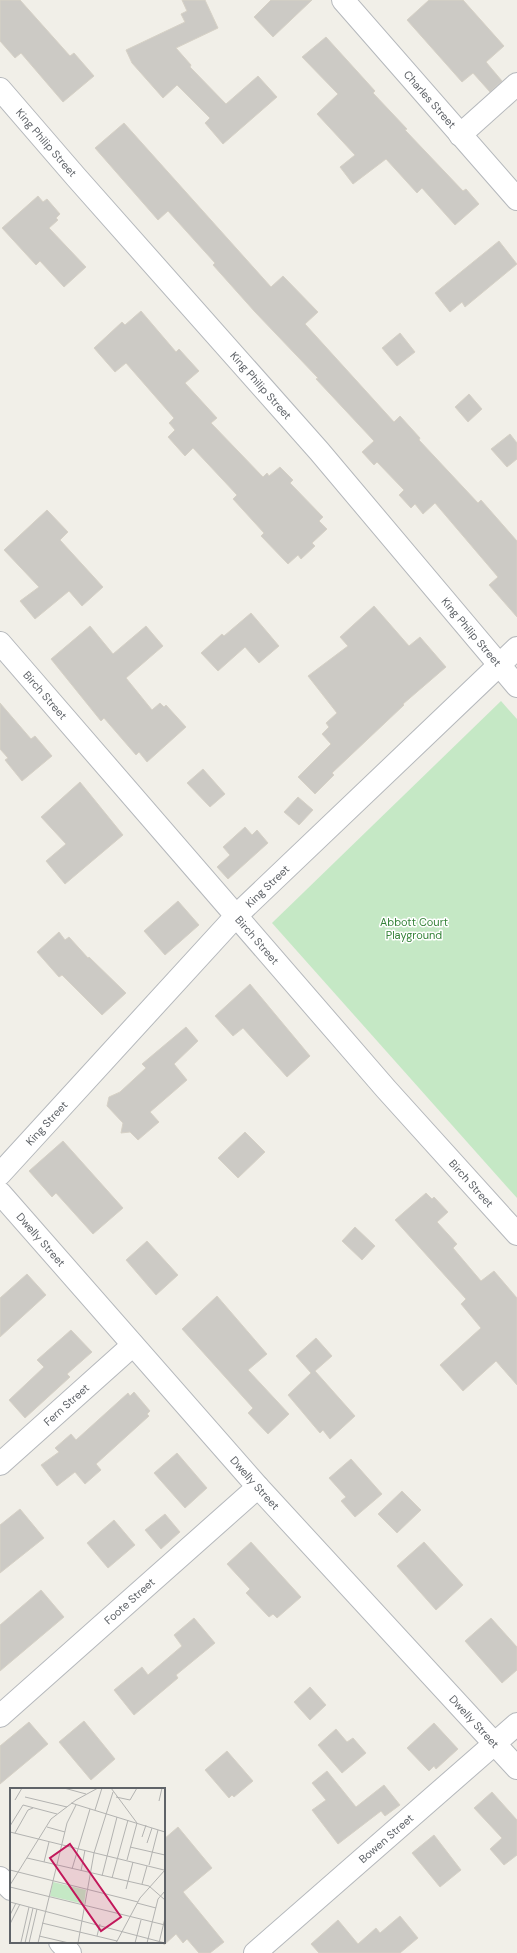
<svg xmlns="http://www.w3.org/2000/svg" width="517" height="1953" font-family="'DM Sans',sans-serif">
<style>
.green{fill:#c5e8c5}
.building{fill:#cccac5;stroke:#d6d1c6}
.lines{fill:none;stroke-linecap:round;stroke-linejoin:round}
.minor-casing{stroke:#b5b8bc;stroke-width:24}
.minor{stroke:#fff;stroke-width:22}
.labels{text-anchor:middle;stroke-width:3;stroke-linejoin:round;paint-order:stroke}
.street-label{font-size:11px;fill:#5f6368;stroke:#fff}
.park-label{font-size:11px;fill:#348238;stroke:#fff}
.inset-road{fill:none;stroke:#b3b3b1;stroke-width:1}
.view{fill:#c2185b;fill-opacity:0.15;stroke:#c2185b;stroke-width:2}
.inset-edge{fill:none;stroke:#5f6368;stroke-width:2}
</style>
<rect width="100%" height="100%" fill="#f1efe8"/>
<polygon class="green" points="501,701 517,719 517,1198 272,923"/>
<g class="building">
<polygon points="0,0 20,0 70,56 74,53 94,76 63,102 21,53 15,58 0,41"/>
<polygon points="182,0 205,0 218,28 176,48 191,65 190,67 226,104 258,76 277,97 223,144 205,123 210,118 177,85 163,98 132,63 126,50 185,22 181,14 187,11"/>
<polygon points="271,0 312,0 273,37 254,17"/>
<polygon points="429,0 463,0 504,46 486,62 502,81 490,92 473,73 462,82 407,20"/>
<polygon points="326,37 375,91 373,93 407,129 405,130 463,191 466,189 479,204 455,225 422,188 417,193 386,159 353,184 340,167 355,155 317,114 338,94 302,57"/>
<polygon points="124,123 271,287 283,276 318,312 305,324 394,422 400,416 420,438 419,440 478,503 481,500 517,541 517,617 489,585 498,577 435,503 423,514 415,504 411,508 399,495 404,490 377,462 374,465 362,452 374,441 316,379 318,378 255,312 213,265 215,263 168,211 158,220 95,148"/>
<polygon points="38,196 43,202 47,199 60,214 56,218 58,220 49,228 86,267 64,287 40,261 36,265 2,228"/>
<polygon points="499,241 517,264 465,307 462,302 450,312 435,293"/>
<polygon points="141,311 176,352 179,349 199,371 185,383 217,418 211,423 263,477 267,473 269,476 280,467 293,480 290,483 323,517 319,521 327,529 312,543 315,546 301,559 298,555 288,564 261,536 264,533 233,499 237,495 193,448 185,456 168,437 175,430 169,423 174,418 126,363 115,372 94,348 122,322 125,325"/>
<polygon points="400,333 415,352 397,366 382,348"/>
<polygon points="469,394 482,409 468,422 455,407"/>
<polygon points="510,434 517,443 517,459 507,467 491,449"/>
<polygon points="47,510 68,532 60,540 103,587 82,606 69,591 35,619 20,601 39,587 4,550"/>
<polygon points="374,606 409,646 420,637 446,667 403,704 404,705 332,773 334,775 315,794 298,777 331,744 322,734 329,727 326,723 337,713 308,676 348,646 340,637"/>
<polygon points="251,613 279,646 259,663 245,647 218,671 201,653 222,634 224,636"/>
<polygon points="90,626 113,654 146,626 163,646 126,678 152,710 160,703 164,707 166,705 186,727 147,762 139,752 136,755 104,718 101,721 51,659"/>
<polygon points="0,703 31,739 35,736 52,756 22,781 5,760 8,758 0,749"/>
<polygon points="203,769 225,794 210,807 187,783"/>
<polygon points="80,782 123,835 65,884 46,861 66,844 41,817"/>
<polygon points="298,797 313,810 299,825 284,812"/>
<polygon points="245,827 252,835 257,830 268,843 228,879 217,867 230,855 223,847"/>
<polygon points="178,901 199,925 165,955 144,931"/>
<polygon points="59,932 65,940 69,937 88,958 89,957 126,993 102,1015 62,975 59,977 37,952"/>
<polygon points="250,984 310,1056 287,1077 243,1028 233,1036 215,1016"/>
<polygon points="186,1027 198,1041 174,1064 187,1080 150,1112 159,1122 138,1140 130,1132 121,1133 123,1123 107,1106 109,1097 120,1092 146,1068 142,1064"/>
<polygon points="245,1132 265,1152 238,1178 218,1158"/>
<polygon points="63,1141 123,1208 93,1234 56,1193 52,1197 29,1171"/>
<polygon points="426,1193 432,1199 434,1197 448,1212 437,1222 457,1244 453,1248 481,1281 494,1271 517,1298 517,1385 496,1361 463,1391 440,1365 481,1328 461,1304 466,1299 395,1220"/>
<polygon points="355,1227 375,1246 362,1260 342,1241"/>
<polygon points="147,1241 178,1275 156,1295 126,1260"/>
<polygon points="27,1274 46,1295 0,1337 0,1298"/>
<polygon points="217,1296 267,1354 248,1370 289,1414 268,1434 248,1413 253,1408 182,1329"/>
<polygon points="71,1330 92,1352 67,1374 70,1377 25,1418 9,1400 44,1367 37,1360"/>
<polygon points="316,1338 332,1356 315,1371 355,1416 330,1439 323,1430 320,1433 288,1395 311,1373 296,1356"/>
<polygon points="134,1392 150,1411 147,1414 149,1416 96,1464 101,1470 85,1484 75,1472 57,1486 41,1465 59,1452 55,1448 71,1434 76,1440 128,1393 130,1396"/>
<polygon points="177,1453 207,1488 185,1508 154,1473"/>
<polygon points="351,1459 382,1494 355,1517 341,1501 346,1497 329,1478"/>
<polygon points="402,1491 421,1510 397,1533 378,1514"/>
<polygon points="20,1509 44,1538 0,1573 0,1525"/>
<polygon points="165,1514 180,1532 161,1549 145,1530"/>
<polygon points="114,1520 135,1545 108,1568 87,1543"/>
<polygon points="251,1542 301,1597 277,1618 273,1614 269,1617 246,1593 250,1589 227,1564"/>
<polygon points="424,1542 463,1585 436,1610 397,1566"/>
<polygon points="41,1590 64,1617 0,1671 0,1625"/>
<polygon points="194,1618 215,1643 176,1675 178,1678 134,1715 114,1690 142,1667 148,1675 182,1646 174,1635"/>
<polygon points="491,1618 517,1647 517,1670 502,1683 465,1641"/>
<polygon points="310,1687 326,1705 310,1720 294,1702"/>
<polygon points="84,1721 115,1759 91,1780 59,1742"/>
<polygon points="29,1722 48,1744 0,1784 0,1746"/>
<polygon points="434,1723 458,1749 436,1769 434,1766 429,1771 407,1748"/>
<polygon points="336,1729 347,1742 353,1738 366,1753 342,1773 318,1745"/>
<polygon points="227,1751 253,1781 234,1797 232,1795 229,1798 205,1770"/>
<polygon points="327,1771 356,1807 384,1785 400,1805 385,1816 381,1811 338,1844 312,1810 326,1800 312,1783"/>
<polygon points="492,1792 517,1820 517,1855 504,1865 490,1849 502,1838 474,1808"/>
<polygon points="178,1827 212,1868 183,1892 224,1942 210,1953 199,1953 187,1939 183,1943 176,1934 164,1945 164,1839"/>
<polygon points="434,1835 461,1870 440,1887 412,1853"/>
<polygon points="400,1916 418,1938 400,1953 319,1953 311,1944 338,1920 358,1944 376,1928 380,1933"/>
</g>
<g class="lines">
<defs>
<g id="minor">
<path id="s1" d="M 343,0 L 517,199"/>
<path id="s2" d="M 0,89 L 76,177 L 319,451 L 517,686"/>
<polyline points="460,135 517,84"/>
<path id="s3" d="M 0,643 L 386,1089 L 517,1234"/>
<path id="s4" d="M 0,1174 L 237,915 L 517,648"/>
<path id="s5" d="M 0,1193 L 258,1487 L 517,1768"/>
<path id="s6" d="M 0,1464 L 133,1345"/>
<path id="s7" d="M 0,1716 L 258,1487"/>
<polyline points="0,1878 11,1889"/>
<polyline points="60,1942 70,1953"/>
<path id="s8" d="M 255,1953 L 517,1724"/>
</g>
</defs>
<use href="#minor" class="minor-casing"/>
<use href="#minor" class="minor"/>
</g>
<g class="labels">
<g class="street-label">
<text dy="4" stroke="none"><textPath href="#s1" startOffset="132">Charles Street</textPath></text>
<text dy="4" stroke="none"><textPath href="#s2" startOffset="71">King Philip Street</textPath></text>
<text dy="4" stroke="none"><textPath href="#s2" startOffset="395">King Philip Street</textPath></text>
<text dy="4" stroke="none"><textPath href="#s2" startOffset="719">King Philip Street</textPath></text>
<text dy="4" stroke="none"><textPath href="#s3" startOffset="69">Birch Street</textPath></text>
<text dy="4" stroke="none"><textPath href="#s4" startOffset="393">King Street</textPath></text>
<text dy="4" stroke="none"><textPath href="#s3" startOffset="393">Birch Street</textPath></text>
<text dy="4" stroke="none"><textPath href="#s4" startOffset="69">King Street</textPath></text>
<text dy="4" stroke="none"><textPath href="#s3" startOffset="717">Birch Street</textPath></text>
<text dy="4" stroke="none"><textPath href="#s5" startOffset="62">Dwelly Street</textPath></text>
<text dy="4" stroke="none"><textPath href="#s6" startOffset="89">Fern Street</textPath></text>
<text dy="4" stroke="none"><textPath href="#s5" startOffset="386">Dwelly Street</textPath></text>
<text dy="4" stroke="none"><textPath href="#s7" startOffset="173">Foote Street</textPath></text>
<text dy="4" stroke="none"><textPath href="#s5" startOffset="710">Dwelly Street</textPath></text>
<text dy="4" stroke="none"><textPath href="#s8" startOffset="174">Bowen Street</textPath></text>
</g>
<g class="park-label">
<text x="414" y="926">Abbott Court<tspan x="414" dy="13">Playground</tspan></text>
</g>
</g>
<g transform="translate(10 1788)">
<rect width="155" height="155" fill="#f1efe8"/>
<path d="M 43,94 L 76,102 L 74,116 L 40,108 Z" fill="#c5e8c5"/>
<path class="inset-road" d="M 54,0 L 76,6M 101,0 L 127,35 L 117,72M 15,9 L 57,19M 106,9 L 120,12 L 127,0M 5,12 L 12,0M 149,13 L 152,0M 61,15 L 155,44M 85,22 L 92,0M 0,38 L 13,17 L 47,26M 37,39 L 55,44M 0,44 L 154,82M 5,45 L 18,22 L 23,20M 132,49 L 136,37M 137,55 L 142,40M 120,59 L 155,67M 17,70 L 139,98M 34,74 L 39,54M 139,77 L 148,42M 62,81 L 80,21M 0,82 L 128,114M 71,83 L 75,62M 92,88 L 107,29M 102,90 L 118,32M 132,96 L 137,78M 0,97 L 41,31 L 66,12 L 88,0M 139,98 L 155,112M 0,99 L 155,137M 116,101 L 123,74M 0,114 L 155,155M 127,115 L 146,120M 0,127 L 6,115M 32,135 L 107,153M 0,136 L 10,116M 29,148 L 59,155M 87,148 L 90,136M 11,154 L 19,119M 15,155 L 23,120M 19,155 L 27,121M 28,155 L 57,35 L 66,17M 68,155 L 84,65 L 103,4M 106,155 L 130,110 L 155,82M 125,155 L 131,132M 137,155 L 148,111 L 155,103M 149,155 L 155,130"/>
<path class="view" d="M 60,56 L 111,129 L 91,143 L 40,70 Z"/>
<rect width="155" height="155" class="inset-edge"/>
</g>
</svg>
